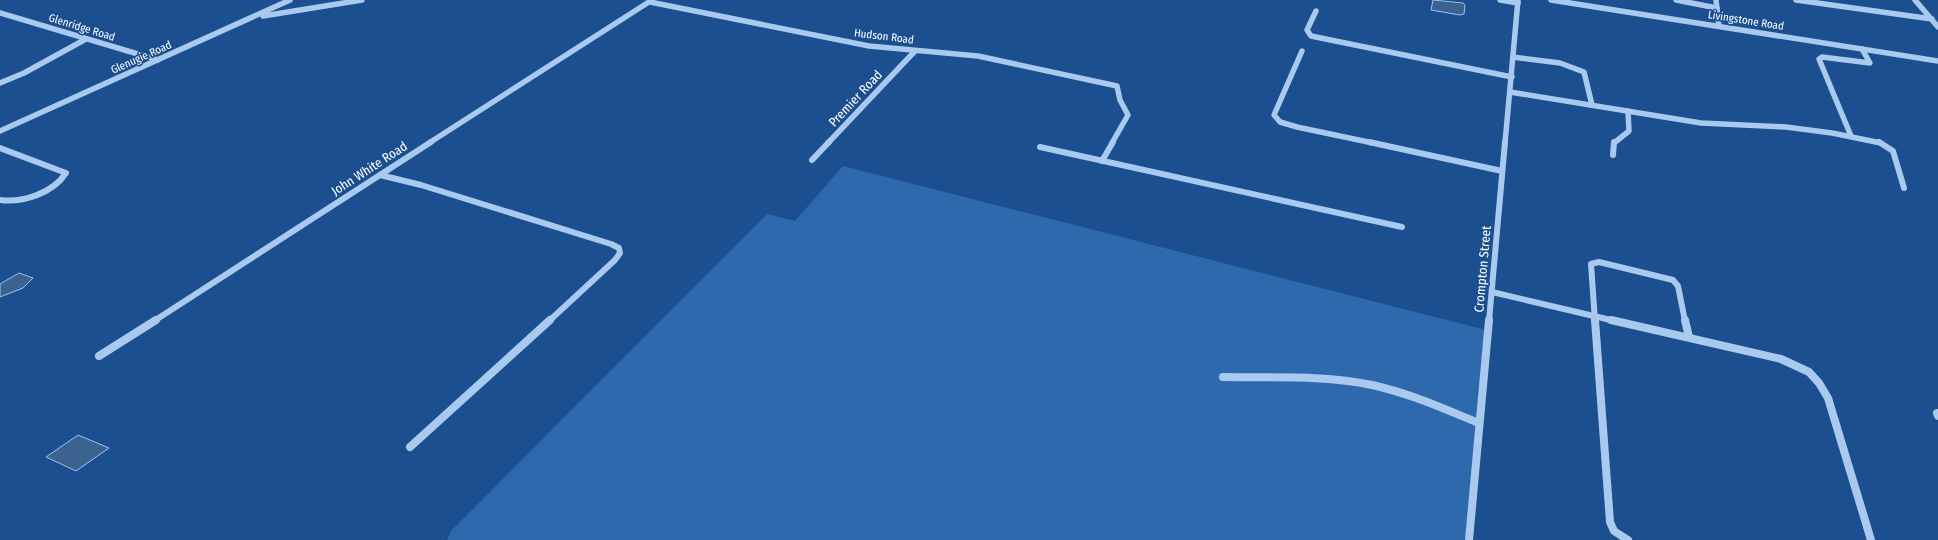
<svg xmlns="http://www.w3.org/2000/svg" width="1938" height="540" font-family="'Fira Sans Condensed',sans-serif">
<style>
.green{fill:#2e69ad}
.water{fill:#3c6290;stroke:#9cc4f0}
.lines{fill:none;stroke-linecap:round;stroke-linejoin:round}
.minor-far2{stroke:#a9c9ee;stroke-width:5.5}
.minor-far1{stroke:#a9c9ee;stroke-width:6}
.minor{stroke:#a9c9ee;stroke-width:8}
.labels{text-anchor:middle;stroke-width:3.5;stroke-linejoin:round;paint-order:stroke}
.far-street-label{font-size:11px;fill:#fff;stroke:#1b4f8f}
.street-label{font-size:13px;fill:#fff;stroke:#1b4f8f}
</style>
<rect width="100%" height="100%" fill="#1b4f8f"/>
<polygon class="green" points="843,166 1486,330 1468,540 447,540 451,531 767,214 795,221"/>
<g class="water">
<polygon points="1433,0 1463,3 1465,5 1464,14 1460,15 1431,10"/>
<polygon points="19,273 33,278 23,288 0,297 0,284"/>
<polygon points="78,435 109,448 76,471 46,457"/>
</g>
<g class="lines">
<g class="minor-far2">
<polyline points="1500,0 1518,3"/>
<polyline points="1551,0 1938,61"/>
<polyline points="1676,0 1717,8"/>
<polyline points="1716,0 1719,26"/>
<polyline points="1796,0 1932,19"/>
<polyline points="1915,0 1938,27"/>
<polyline points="650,2 869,46 978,56 1117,86 1120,100 1128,115 1112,143"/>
<polyline points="1316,11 1307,30 1311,36 1512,77"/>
<polyline points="0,13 158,60"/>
<polyline points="263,16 362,0"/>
<polyline points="1302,51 1274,115 1280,122 1297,127 1373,143"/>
<polyline points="1513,57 1560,63 1584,72 1592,105"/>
<polyline points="0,83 24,73 86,39"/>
<polyline points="1510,92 1701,123 1786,127 1832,133 1881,143"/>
<polyline points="0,131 290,0"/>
<polyline points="1851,136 1819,59 1822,57 1870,63 1862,49"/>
<polyline points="429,143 652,0"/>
<polyline points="828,143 915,51"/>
<polyline points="1505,143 1518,0"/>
<polyline points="1614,143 1629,131 1628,111"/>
</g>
<g class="minor-far1">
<polyline points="1369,142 1502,171"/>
<polyline points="1879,142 1893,151 1904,188"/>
<polyline points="1040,147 1402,227"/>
<path d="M 0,148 L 66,173 C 53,193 23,203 0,200"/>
<polyline points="1613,155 1614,142"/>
<polyline points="812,160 829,142"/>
<polyline points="1102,161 1113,142"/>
<polyline points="380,175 421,185 611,244 619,248 620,253 615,260 549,321"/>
<polyline points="1492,292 1615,321"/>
<polyline points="154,321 431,142"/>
<polyline points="1489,321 1505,142"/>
<polyline points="1595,321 1591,264 1599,262 1673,280 1678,286 1685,321"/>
</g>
<g class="minor">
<polyline points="1595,320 1610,522 1614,531 1628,540"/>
<polyline points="1611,320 1781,359 1809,372 1819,383 1828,398 1871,540"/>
<polyline points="1685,320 1689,337"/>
<polyline points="99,356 156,320"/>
<path d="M 1223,377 C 1273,378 1324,375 1372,385 C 1409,393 1444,409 1479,423"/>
<polyline points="1937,413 1938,416"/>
<polyline points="410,447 550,320"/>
<polyline points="1469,540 1489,320"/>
</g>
</g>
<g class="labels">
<g class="far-street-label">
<text transform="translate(1746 20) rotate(9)" y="4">Livingstone Road</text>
<text transform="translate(82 27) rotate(17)" y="4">Glenridge Road</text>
<text transform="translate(884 36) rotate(7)" y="4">Hudson Road</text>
<text transform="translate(141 57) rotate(-24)" y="4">Glenugie Road</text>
</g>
<g class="street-label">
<text transform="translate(855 98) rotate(-47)" y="5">Premier Road</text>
<text transform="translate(369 168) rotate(-33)" y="5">John White Road</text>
<text transform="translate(1482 269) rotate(-85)" y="5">Crompton Street</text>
</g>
</g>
</svg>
